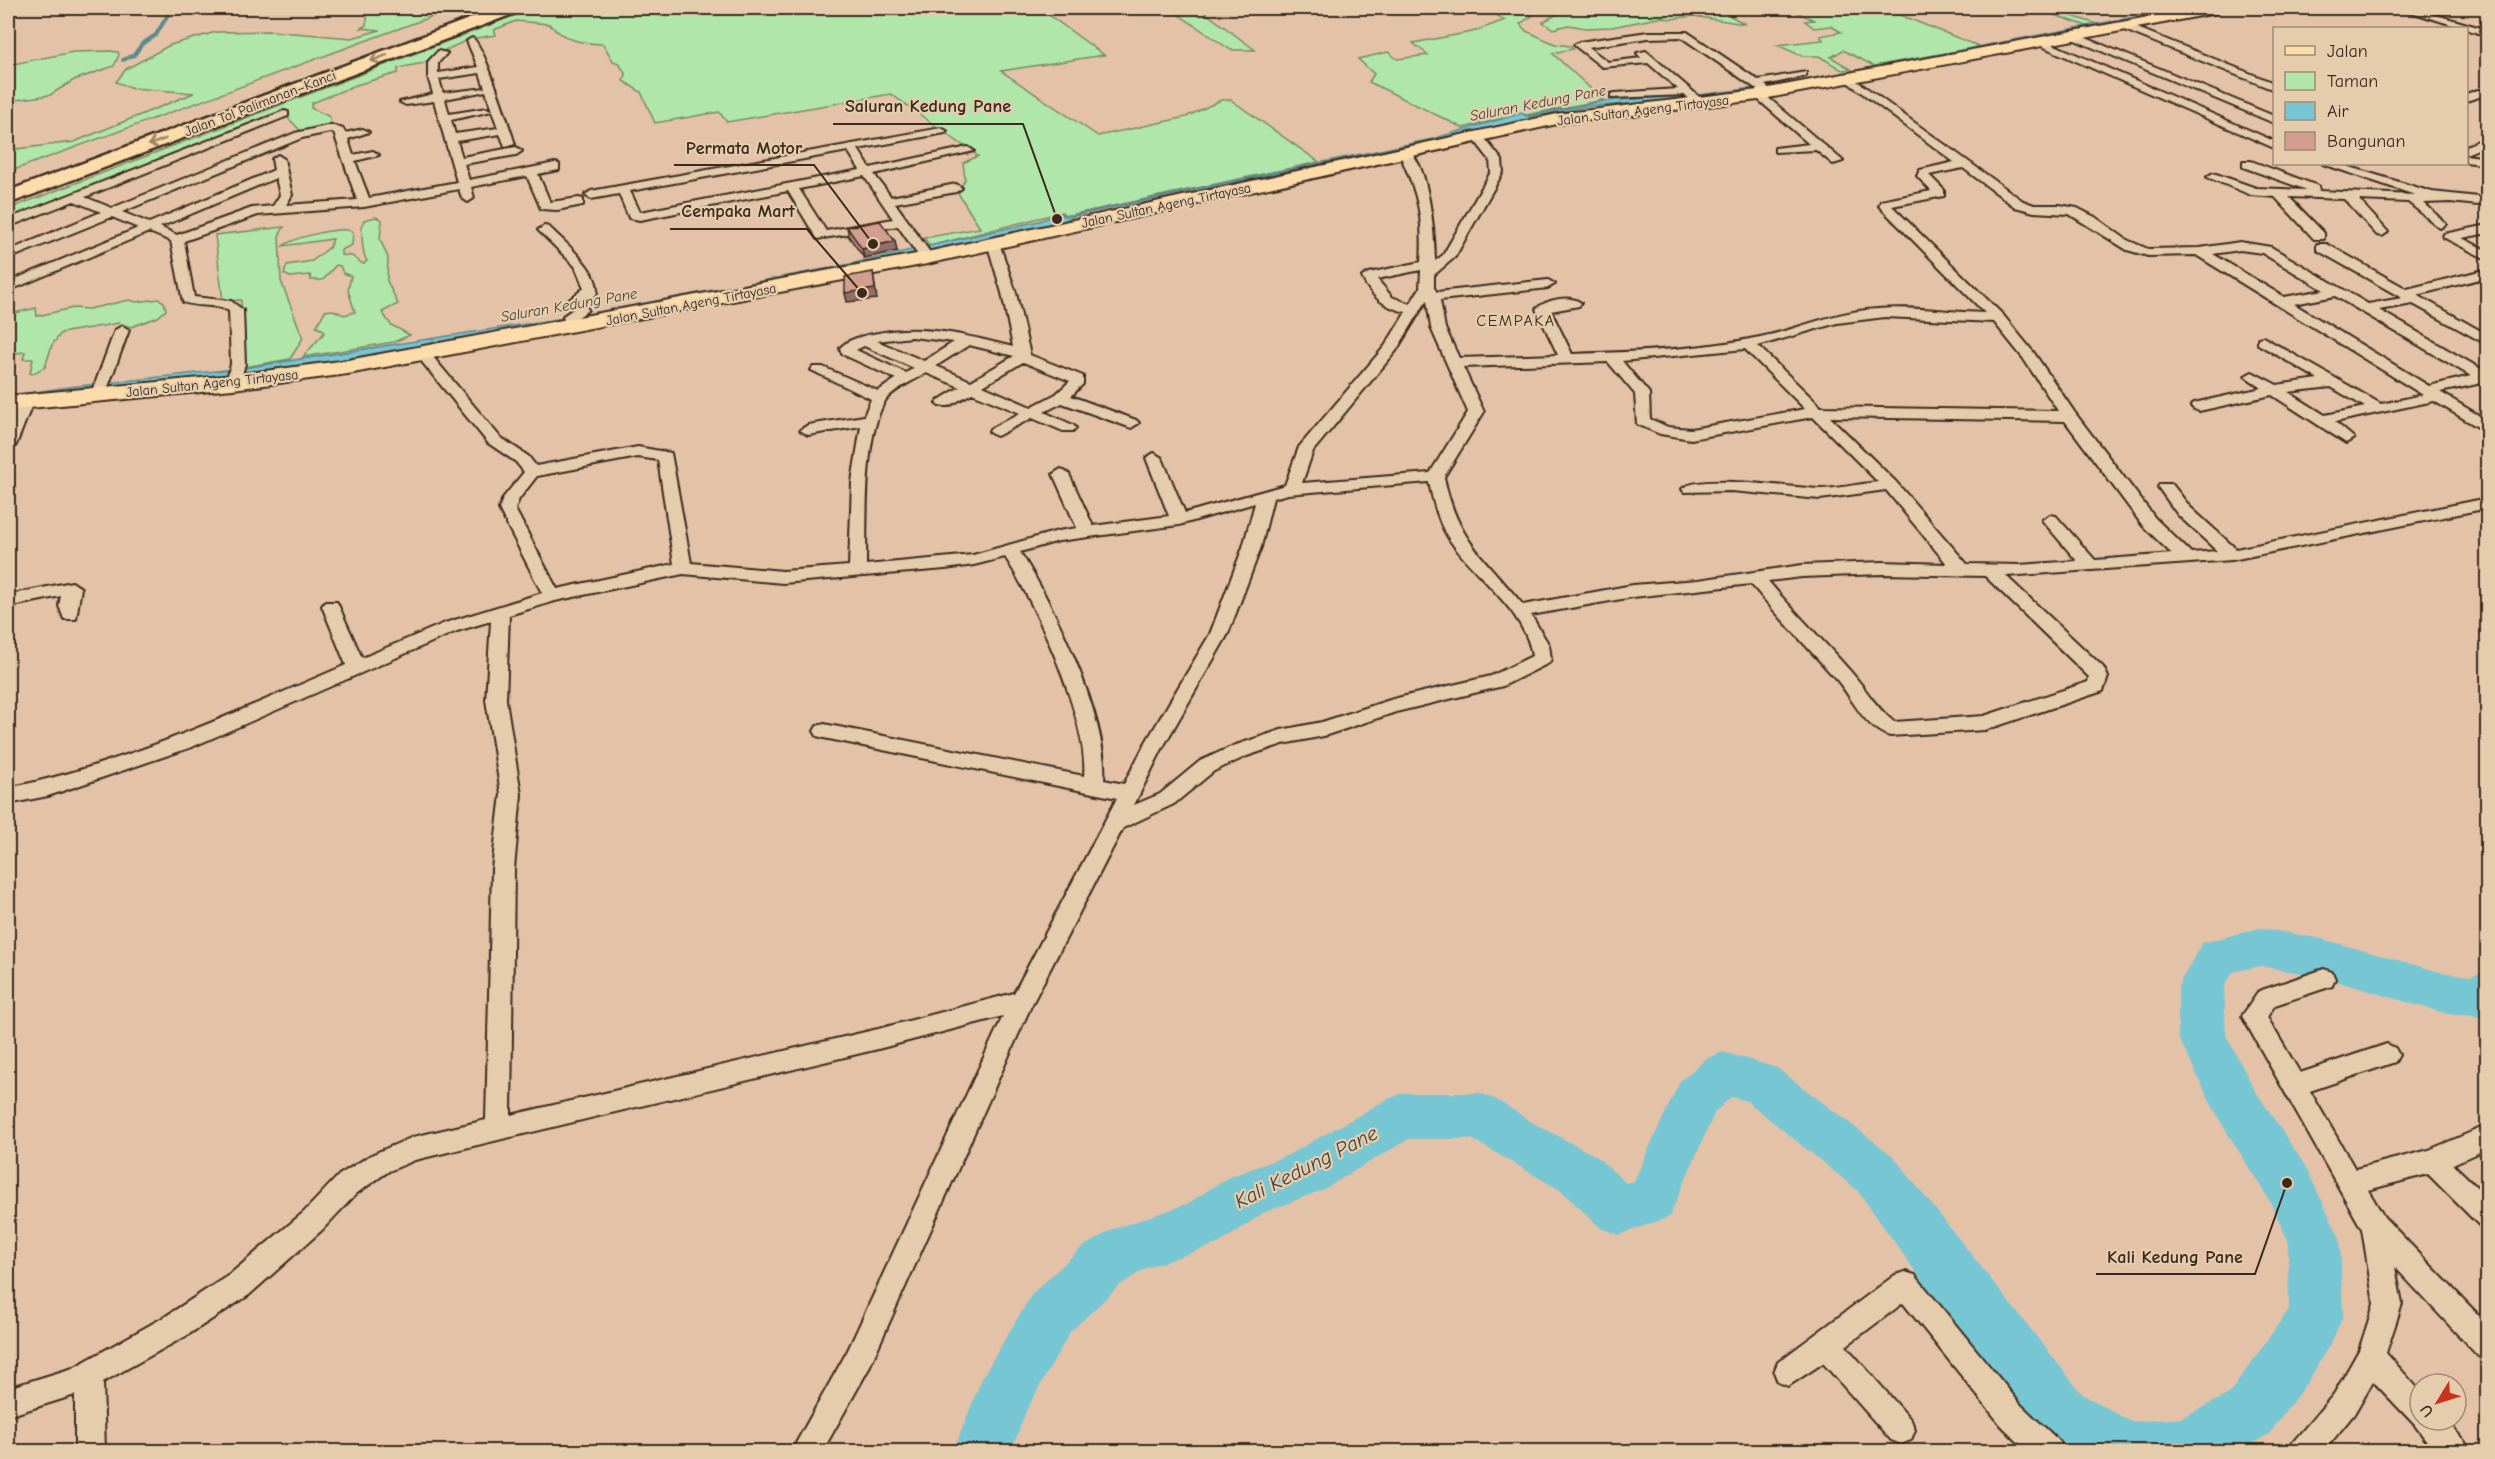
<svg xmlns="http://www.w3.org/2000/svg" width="2495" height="1459" font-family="'Comic Neue',sans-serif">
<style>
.green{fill:#b0e6a9;stroke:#768864;stroke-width:1.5}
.water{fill:#77c6d3;stroke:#5f888b;stroke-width:1.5}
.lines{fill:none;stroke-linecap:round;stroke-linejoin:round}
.stream{stroke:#5f888b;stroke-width:4}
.river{fill:#77c6d3;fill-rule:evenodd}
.minor-casing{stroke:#3b2a1e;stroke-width:4}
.primary-casing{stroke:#3b2a1e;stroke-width:4}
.motorway-casing{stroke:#3b2a1e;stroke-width:5}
.minor{fill:#e5ccad;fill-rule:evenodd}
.primary{fill:#fddcac;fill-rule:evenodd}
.motorway{fill:#fddcac;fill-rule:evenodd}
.wall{fill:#b5887c;stroke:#3b2a1e;stroke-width:1.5}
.shaded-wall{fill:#936f65;stroke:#3b2a1e;stroke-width:1.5}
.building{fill:#d29e90;stroke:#3b2a1e;stroke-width:1.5}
.oneway{stroke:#9c8365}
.labels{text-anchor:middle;stroke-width:4.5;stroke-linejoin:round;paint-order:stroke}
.far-street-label{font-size:14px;fill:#3b2a1e;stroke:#e5ccad}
.far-water-label{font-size:15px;font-style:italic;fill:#444139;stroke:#e5ccad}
.far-quarter-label{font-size:16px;letter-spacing:1.5px;fill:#3b2a1e;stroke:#e5ccad}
.near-water-label{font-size:21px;font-style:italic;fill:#444139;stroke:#e5ccad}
.leader{fill:none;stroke:#3b2a1e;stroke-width:2}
.callout-dot{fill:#3b2a1e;stroke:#e5ccad;stroke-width:2}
.callout-label{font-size:18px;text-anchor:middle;font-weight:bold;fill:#3b2a1e;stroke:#e5ccad;stroke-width:4.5;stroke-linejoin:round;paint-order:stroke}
</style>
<rect width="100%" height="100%" fill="#e4c2a8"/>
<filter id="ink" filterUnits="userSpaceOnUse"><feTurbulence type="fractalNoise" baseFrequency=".0167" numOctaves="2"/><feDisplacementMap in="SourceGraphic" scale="12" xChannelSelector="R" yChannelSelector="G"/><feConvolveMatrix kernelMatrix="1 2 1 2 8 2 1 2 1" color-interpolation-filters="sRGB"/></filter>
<g filter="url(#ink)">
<g class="green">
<polygon points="371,8 455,8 8,172 8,150 74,142 194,93 132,88 116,82 126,69 170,45 216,32 270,31 352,38 380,30 361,28 366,25 368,13 364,11"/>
<path d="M 534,8 L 1039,8 L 1104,55 L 1001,71 L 1098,136 L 1186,117 L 1221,100 L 1231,100 L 1319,162 L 1071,215 L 1065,215 L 1062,212 L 930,246 L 924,238 L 980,228 L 958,193 L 965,179 L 963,163 L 978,156 L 891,94 L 727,122 L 719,112 L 655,123 L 641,92 L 623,81 L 626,75 L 619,63 L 613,61 L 603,44 C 580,43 566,41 549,24 L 516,21 L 494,30 L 496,35 L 470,39 L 432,56 L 424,63 L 398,68 L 398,73 L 356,85 L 312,103 L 311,108 L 330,117 L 330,125 L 301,131 L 283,113 L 8,220 L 8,209 Z"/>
<polygon points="1169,8 1199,8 1255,50 1231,50"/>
<polygon points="1485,8 1535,8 1523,11 1532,16 1520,24 1526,31 1555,44 1570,46 1573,49 1552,53 1603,100 1526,115 1522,113 1463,128 1369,82 1374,74 1358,59 1388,52 1397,59 1428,55 1413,43 1472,32 1505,20"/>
<polygon points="1581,8 1681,8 1695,14 1720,10 1745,24 1693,16 1670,19 1663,17 1612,27 1586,28 1568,25 1553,29 1543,22 1557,14"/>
<polygon points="1788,8 1882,8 1981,47 1874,66 1843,50 1831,57 1851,69 1842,70 1819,56 1802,56 1777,45 1823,40 1820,36 1841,32 1831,26 1814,28 1805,21 1814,20"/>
<polygon points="2049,8 2072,8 2065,14 2097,24 2087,26 2042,11"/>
<polygon points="110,51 118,52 119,55 114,66 74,80 50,95 8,101 8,65 73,52"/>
<path d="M 376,217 L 382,220 L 380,239 L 388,258 L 387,281 L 398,304 L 382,312 L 391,325 L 410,335 L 394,342 L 303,357 L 324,333 L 324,330 L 316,327 L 325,311 L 333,310 L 344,315 L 355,312 L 348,290 L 351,276 L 343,273 L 340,266 L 336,265 L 323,280 L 311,280 L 310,275 L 290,277 L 284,274 L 287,265 L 312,261 L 330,247 L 333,239 L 283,246 C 293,238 342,225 353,232 L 352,245 L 341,250 L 341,255 L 352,256 L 363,264 L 367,261 C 360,249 364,240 361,228 L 364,220 Z"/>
<polygon points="284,227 279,236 281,281 303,338 290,359 244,367 241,300 223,301 215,235"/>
<polygon points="14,291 11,314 36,308 37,316 73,308 89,309 129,300 136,302 159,299 164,302 166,310 158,317 131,327 119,323 61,333 52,345 45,367 32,374 30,373 33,359 23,359 25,352 8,354 8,295"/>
</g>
<polygon class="water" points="2181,8 2200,8 1784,88 1682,101 1591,106 1529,117 1531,119 1074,216 1067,219 1070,222 934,252 391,352 241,375 8,396 69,387 243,368 583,315 845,265 1039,221 1061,213 1064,216 1072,215 1432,139 1522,113 1526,116 1604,101 1698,95 1778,85"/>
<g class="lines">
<g class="stream">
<polyline points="155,8 174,8"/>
<polyline points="123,60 134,55 142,44 156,35 170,11 167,9"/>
</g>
<polygon class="river" points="2260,928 2322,939 2440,972 2471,976 2488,970 2488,1014 2481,1017 2440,1012 2322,977 2260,966 2233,972 2224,987 2226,1035 2253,1087 2305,1166 2340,1238 2343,1316 2335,1335 2310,1378 2269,1434 2237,1452 2070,1452 2042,1434 1921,1279 1857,1190 1747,1101 1731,1097 1715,1112 1669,1217 1619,1235 1601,1228 1560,1190 1472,1139 1409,1139 1322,1190 1263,1213 1220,1243 1146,1268 1119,1286 1070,1332 1026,1411 1011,1452 953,1452 983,1376 1032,1294 1081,1248 1113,1229 1187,1204 1227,1178 1288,1155 1386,1100 1403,1093 1480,1093 1497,1100 1535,1124 1596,1156 1626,1183 1634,1181 1680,1081 1706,1059 1723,1052 1777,1068 1893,1156 2082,1394 2131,1422 2181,1418 2229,1394 2289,1309 2288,1240 2269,1200 2219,1119 2178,1037 2178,986 2202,943"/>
<defs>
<g id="minor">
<polygon points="2398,8 2412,8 2488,30 2488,36"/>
<polygon points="2122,25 2130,25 2274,83 2274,90 2122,29"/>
<polygon points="1648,32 1687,32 1758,80 1806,72 1806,76 1765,85 1774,93 1769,96 1765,95 1843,161 1833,164 1816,150 1775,152 1775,148 1809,144 1753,95 1761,92 1681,37 1648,38 1588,47 1608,62 1641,58 1637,53 1646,51 1704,101 1704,105 1696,105 1685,95 1611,98 1611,94 1615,93 1678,89 1648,63 1602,67 1574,45 1579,42"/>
<polygon points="2074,33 2274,116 2274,123 2070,38 2069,36"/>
<path d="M 472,38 C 484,43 509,127 515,144 L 505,146 L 500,134 L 457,141 L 462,157 L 516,147 L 522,151 L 516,155 L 464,164 L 469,180 L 555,163 L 559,164 L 559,170 L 538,174 L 550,202 L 579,198 L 583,199 L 583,205 L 557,210 L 541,209 L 527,176 L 471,187 L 474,198 L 468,202 L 462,198 L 459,189 L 364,207 L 258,215 L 184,241 L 194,297 L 231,301 L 243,310 L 245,364 L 240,382 L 233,386 L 226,382 L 231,364 L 229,311 C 216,303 198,308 183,302 L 171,241 L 149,232 L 8,291 L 8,282 L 138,228 L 112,217 L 8,259 L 8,251 L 101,212 L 74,201 L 8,227 L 8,219 L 284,111 L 288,112 L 288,116 L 85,197 L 112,208 L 295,133 L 331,125 L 343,129 L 345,133 L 363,129 L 369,132 L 348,139 L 353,155 L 373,151 L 379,155 L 355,161 L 369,198 L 457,182 L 434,101 L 406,105 L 400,102 L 433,94 L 428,77 L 428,62 L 438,51 L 447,53 L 438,63 L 438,73 L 478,67 L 467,41 ZM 480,73 L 485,88 L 443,93 L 439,79 ZM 486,91 L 492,111 L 487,108 L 449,114 L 445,99 ZM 492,111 L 498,128 L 455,134 L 451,120 ZM 330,132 L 334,133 L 357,200 L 286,205 L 292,195 L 284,159 L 278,155 L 272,159 L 274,170 L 149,223 L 122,212 L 302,138 ZM 276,178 L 280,195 L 273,206 L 252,208 L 177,235 L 160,227 Z"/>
<polygon points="2041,39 2274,141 2274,148 2037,44 2036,42"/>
<path d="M 1850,76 L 2023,201 L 2034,205 L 2060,205 L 2077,208 L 2095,217 L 2127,240 L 2148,249 L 2200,248 L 2240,242 L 2271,247 L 2368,304 L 2402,298 L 2317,250 L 2317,244 L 2327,244 L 2407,289 L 2488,269 L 2488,277 L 2417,295 L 2488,335 L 2488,345 L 2413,304 L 2379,310 L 2488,373 L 2488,384 L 2482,383 L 2440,392 L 2488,421 L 2488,433 L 2434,401 L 2335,422 L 2354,438 L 2346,443 L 2272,395 L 2199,411 L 2194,409 L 2191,406 L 2194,403 L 2262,388 L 2245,376 L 2252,372 L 2277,385 L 2318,379 L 2258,344 L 2258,338 L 2263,337 L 2381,404 L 2423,395 L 2196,255 L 2148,256 L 2127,250 L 2069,214 L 2034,212 L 2015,207 L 1963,168 L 1929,175 L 1944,190 L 1944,196 L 1892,206 L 2003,315 L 2034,353 L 2075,413 L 2155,518 L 2191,553 L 2217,551 L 2178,515 L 2158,487 L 2160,484 L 2172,484 L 2190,507 L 2236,549 L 2488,498 L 2488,508 L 2232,560 L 2006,576 L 2103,667 L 2108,677 L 2103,691 L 1985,730 L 1890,736 C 1865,729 1853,699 1837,680 C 1808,648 1779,617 1751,584 L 1633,597 L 1531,615 L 1549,645 L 1551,659 L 1549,663 L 1503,686 L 1396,712 L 1324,736 L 1283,744 L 1247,756 L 1214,771 L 1174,804 L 1123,828 L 1031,1006 L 868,1370 L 822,1452 L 791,1452 L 848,1350 L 1003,1016 L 878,1049 L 415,1160 L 389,1171 L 357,1193 L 322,1230 L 249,1295 L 186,1336 L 103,1382 L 105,1452 L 75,1452 L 75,1395 L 8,1416 L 8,1388 L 73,1368 L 166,1316 L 229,1275 L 304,1212 L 339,1175 L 371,1155 L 413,1137 L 486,1120 L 492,869 L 501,794 L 486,700 L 491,621 L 457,631 L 192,747 L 48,796 L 8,804 L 8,788 C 126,764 236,712 346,665 L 322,606 L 325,602 L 337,602 L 362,658 L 445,623 L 542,593 L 499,509 L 503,498 L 524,472 L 516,462 L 488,443 L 418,357 L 416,354 L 418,351 L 428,351 L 500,437 L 528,456 L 536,466 L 638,447 L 671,453 L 691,563 L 783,571 L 849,566 L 852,482 L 861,426 L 808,435 L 800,430 L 808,425 L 864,416 L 871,399 L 811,370 L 813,367 L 823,367 L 878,391 L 896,379 L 842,354 L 840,348 C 848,339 862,336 873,334 C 921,323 966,335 1013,347 L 1002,293 L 987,243 L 993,239 L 998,240 L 1016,293 L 1030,355 L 1083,376 L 1083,384 L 1071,396 L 1136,420 L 1139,423 L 1131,428 L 1126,426 L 1062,403 L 1044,412 L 1073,425 L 1076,428 L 1073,431 L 1063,431 L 1032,418 L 997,436 L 992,434 L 989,431 L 992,428 L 1020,413 L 972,393 L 949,406 L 939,406 L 936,403 L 939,400 L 960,387 L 926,373 C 915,380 892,390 885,401 C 863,439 867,521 866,565 L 973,555 L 1058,531 L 1077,528 L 1053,474 L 1061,469 L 1069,474 L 1093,526 L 1169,516 L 1146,458 L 1154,453 L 1162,458 L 1185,513 L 1285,485 L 1299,447 L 1385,346 L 1406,312 C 1385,307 1371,297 1362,277 L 1369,273 L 1421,262 C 1424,218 1418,193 1399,153 L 1405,149 C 1429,157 1435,239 1435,261 L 1443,255 L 1491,172 L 1490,160 L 1472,137 L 1474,135 L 1482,135 L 1502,160 L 1503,172 L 1455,257 L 1434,275 L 1434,288 L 1437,292 L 1548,280 L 1555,284 L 1548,288 L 1440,300 L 1445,328 L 1459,358 L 1558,355 L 1536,309 C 1546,300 1570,294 1581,303 L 1579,306 L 1551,311 L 1572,354 C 1634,352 1698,350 1760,337 C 1796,330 1829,314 1866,310 C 1906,305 1946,312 1985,313 L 1879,206 L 1881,201 L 1931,191 L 1917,176 L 1920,170 L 1954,162 L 1846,81 L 1846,77 ZM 2240,250 L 2262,253 L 2324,290 L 2284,297 L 2213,254 ZM 1421,270 L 1420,288 L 1410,304 L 1392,297 L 1377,279 ZM 2335,296 L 2471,376 L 2429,386 L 2294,304 ZM 1427,300 L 1431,328 L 1468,412 L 1430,473 L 1302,483 L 1313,451 L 1396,351 ZM 1885,317 L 1994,322 L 2023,358 L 2058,411 L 1821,407 L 1758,346 L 1837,323 ZM 912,337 L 954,342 L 924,361 L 877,341 ZM 969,345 L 1014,356 L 971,381 L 936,366 ZM 864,346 L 914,368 L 906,373 L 856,350 ZM 1745,349 L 1805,409 L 1691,429 L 1668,427 L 1650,419 L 1649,393 L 1622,361 ZM 1023,362 L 1070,381 L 1069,382 L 1056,394 L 1031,407 L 983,386 ZM 1608,362 L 1635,394 L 1637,424 L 1660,434 L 1691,439 L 1813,417 L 1878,482 C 1858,484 1837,489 1818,489 C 1795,488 1695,473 1682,489 L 1684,492 L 1731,491 L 1820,499 L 1886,490 L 1947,564 L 1882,562 L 1802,565 L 1698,580 L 1633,585 L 1523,605 C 1484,557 1457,541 1444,477 L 1484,412 L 1463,367 ZM 2331,387 L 2365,407 L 2325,415 L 2288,392 ZM 1830,417 L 2065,421 L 2143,526 L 2172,554 L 2095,560 L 2056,516 L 2050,515 L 2042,520 L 2077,561 L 2019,565 L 1967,564 L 1896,482 ZM 638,457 L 658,460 L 674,564 L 557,589 L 515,509 L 519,499 L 537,476 ZM 1429,482 C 1433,502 1438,522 1449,539 C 1474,577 1525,609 1532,656 L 1491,676 L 1393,699 L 1322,722 L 1281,730 L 1233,746 L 1200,761 L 1160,794 L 1134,805 L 1163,747 L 1228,634 L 1261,547 L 1273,498 L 1288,494 ZM 1255,503 L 1243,547 L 1210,634 L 1146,742 L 1124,784 L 1104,780 C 1109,720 1053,603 1020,552 L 1059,541 L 1179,525 ZM 1005,557 C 1035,602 1089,722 1084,776 L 824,724 L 817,726 L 814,731 L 817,736 L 824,738 L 1117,798 L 1014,993 L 878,1029 L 511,1115 L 514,869 L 521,794 L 506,700 L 509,615 L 555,601 L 683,574 L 783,583 L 945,569 L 974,565 ZM 1882,574 L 1985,576 L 2089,677 L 2088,682 L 1984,716 L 1894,722 C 1876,708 1866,689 1851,672 C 1824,641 1795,613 1768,581 L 1802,577 Z"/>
<polygon points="2478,90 2488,92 2488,99 2479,97 2466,101 2466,94"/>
<path d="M 941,128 L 947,131 L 945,133 L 858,149 L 870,168 L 968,147 L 974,151 L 874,174 L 891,197 L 956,184 L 962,188 L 956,192 L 895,203 L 934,258 L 927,262 L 922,261 L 898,226 L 817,239 L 788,191 L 640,220 L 629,218 L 619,194 L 591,199 L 585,195 L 591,191 ZM 848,151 L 860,170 L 640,212 L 630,191 ZM 864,176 L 893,219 L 826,231 L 799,189 Z"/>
<polygon points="2488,137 2488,145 2466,154 2466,146"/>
<polygon points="2466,155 2488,158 2488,165 2466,162"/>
<polygon points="2243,161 2251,161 2318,186 2319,191 2415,195 2323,164 2340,164 2432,192 2488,198 2488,206 2450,202 2424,203 2446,224 2440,228 2408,202 2359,200 2388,232 2382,236 2377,235 2344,199 2289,197 2324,233 2324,239 2314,239 2275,197 2251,195 2207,177 2213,173 2256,188 2307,190 2243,167"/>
<polygon points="2488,225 2488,233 2462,238 2488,251 2488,260 2443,237 2444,234"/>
<path d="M 544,226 L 549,227 C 562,240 604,274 596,295 L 584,301 L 588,310 L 577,318 L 576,329 L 566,329 L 563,316 L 573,309 L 569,300 L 584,288 L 575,266 L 538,230 Z"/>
<polygon points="122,326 129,330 105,395 103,398 93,398 91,395 115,330"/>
<path d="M 25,397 L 33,402 L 16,445 L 8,450 C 8,435 7,402 25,397 Z"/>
<polygon points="72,582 81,588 76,619 64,619 59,606 61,596 8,607 8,595"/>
<polygon points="2324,969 2332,972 2335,979 2332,986 2275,1005 2267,1017 2300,1073 2387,1044 2395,1048 2399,1055 2395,1062 2310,1091 2355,1169 2429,1150 2488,1125 2488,1148 2453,1164 2488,1198 2488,1228 2479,1225 2428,1174 2368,1190 2384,1217 2488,1325 2488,1360 2478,1356 2395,1267 2402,1304 2386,1353 2420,1391 2420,1420 2446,1420 2465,1442 2469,1452 2435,1452 2414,1424 2373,1381 2354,1414 2323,1452 2289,1452 2293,1442 2334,1394 2359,1350 2374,1304 2362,1229 2242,1016 2259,991"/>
<polygon points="1905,1272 1915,1275 2021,1405 2060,1442 2064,1452 2028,1452 2001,1425 1903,1303 1846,1346 1911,1420 1915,1430 1911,1440 1901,1444 1891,1440 1823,1363 1788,1386 1778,1382 1774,1372 1778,1362 1895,1275"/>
</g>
<polygon id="primary" points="2196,8 2224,8 2216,13 1758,100 1557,124 927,264 348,374 233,389 8,410 8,396 233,375 348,360 927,252 1557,114 1758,90"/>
<polygon id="motorway" points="498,8 520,8 518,12 8,204 8,191"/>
</defs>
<use href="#minor" class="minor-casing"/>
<use href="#primary" class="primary-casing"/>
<use href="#motorway" class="motorway-casing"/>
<use href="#minor" class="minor"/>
<use href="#primary" class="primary"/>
<use href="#motorway" class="motorway"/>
</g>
<polygon class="wall" points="847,227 897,251 864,258 849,237"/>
<g class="shaded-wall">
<polygon points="895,241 897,251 864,258 862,249"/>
<polygon points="873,272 877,299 847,302 845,293"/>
</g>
<g class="building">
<polygon points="880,221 895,241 862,249 847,227"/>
<polygon points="873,272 875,289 845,293 845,277"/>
</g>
<defs><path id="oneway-shaft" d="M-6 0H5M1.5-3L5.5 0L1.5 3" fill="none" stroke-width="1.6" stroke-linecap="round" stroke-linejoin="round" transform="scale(1.5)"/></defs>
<g class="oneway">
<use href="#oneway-shaft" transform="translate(379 58) rotate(159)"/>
<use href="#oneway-shaft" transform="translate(157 142) rotate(159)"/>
</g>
</g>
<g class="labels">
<g class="far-street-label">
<text transform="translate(260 103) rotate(-21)" y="5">Jalan Tol Palimanan–Kanci</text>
<text transform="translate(1643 110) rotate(-7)" y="5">Jalan Sultan Ageng Tirtayasa</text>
<text transform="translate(1166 205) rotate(-12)" y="5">Jalan Sultan Ageng Tirtayasa</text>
<text transform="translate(691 304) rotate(-11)" y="5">Jalan Sultan Ageng Tirtayasa</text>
<text transform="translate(212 383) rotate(-6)" y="5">Jalan Sultan Ageng Tirtayasa</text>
</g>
<g class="far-water-label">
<text transform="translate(1538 103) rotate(-11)" y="5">Saluran Kedung Pane</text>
<text transform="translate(569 305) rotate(-10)" y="5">Saluran Kedung Pane</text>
</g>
<g class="far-quarter-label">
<text x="1516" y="326">CEMPAKA</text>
</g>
<g class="near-water-label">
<text transform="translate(1306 1167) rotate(-27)" y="7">Kali Kedung Pane</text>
</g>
</g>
<path class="leader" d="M1057 219L1023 124H833M873 244L814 165H674M862 293L807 229H670M2287 1183L2255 1274H2096"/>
<g class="callout-dot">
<circle cx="1057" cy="219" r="6"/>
<circle cx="873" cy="244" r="6"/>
<circle cx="862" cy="293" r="6"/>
<circle cx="2287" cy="1183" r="6"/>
</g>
<g class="callout-label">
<text x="928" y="112">Saluran Kedung Pane</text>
<text x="744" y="154">Permata Motor</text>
<text x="738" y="217">Cempaka Mart</text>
<text x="2175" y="1263">Kali Kedung Pane</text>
</g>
<rect width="2495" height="1459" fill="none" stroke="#e5ccad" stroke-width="30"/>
<rect x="15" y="15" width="2465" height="1429" fill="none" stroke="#3b2a1e" stroke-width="2" filter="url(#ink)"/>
<rect x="2273" y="27" width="195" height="138" fill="#e5ccad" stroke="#a18b74" stroke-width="1.5"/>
<rect x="2285" y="46" width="30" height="9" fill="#fddcac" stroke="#a18b74" stroke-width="1.5"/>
<text x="2327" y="57" font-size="18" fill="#3b2a1e">Jalan</text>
<rect x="2285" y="72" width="30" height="18" fill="#b0e6a9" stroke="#a18b74" stroke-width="1.5"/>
<text x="2327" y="87" font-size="18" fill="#3b2a1e">Taman</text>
<rect x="2285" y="102" width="30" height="18" fill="#77c6d3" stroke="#a18b74" stroke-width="1.5"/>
<text x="2327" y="117" font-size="18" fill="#3b2a1e">Air</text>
<rect x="2285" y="132" width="30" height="18" fill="#d29e90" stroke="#a18b74" stroke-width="1.5"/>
<text x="2327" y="147" font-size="18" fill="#3b2a1e">Bangunan</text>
<g transform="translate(2438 1402) rotate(232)"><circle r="28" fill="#e5ccad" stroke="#a18b74" stroke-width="1.5"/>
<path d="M0-4.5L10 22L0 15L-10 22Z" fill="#c8321e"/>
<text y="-9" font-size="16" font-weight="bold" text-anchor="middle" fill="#3b2a1e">U</text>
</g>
</svg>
